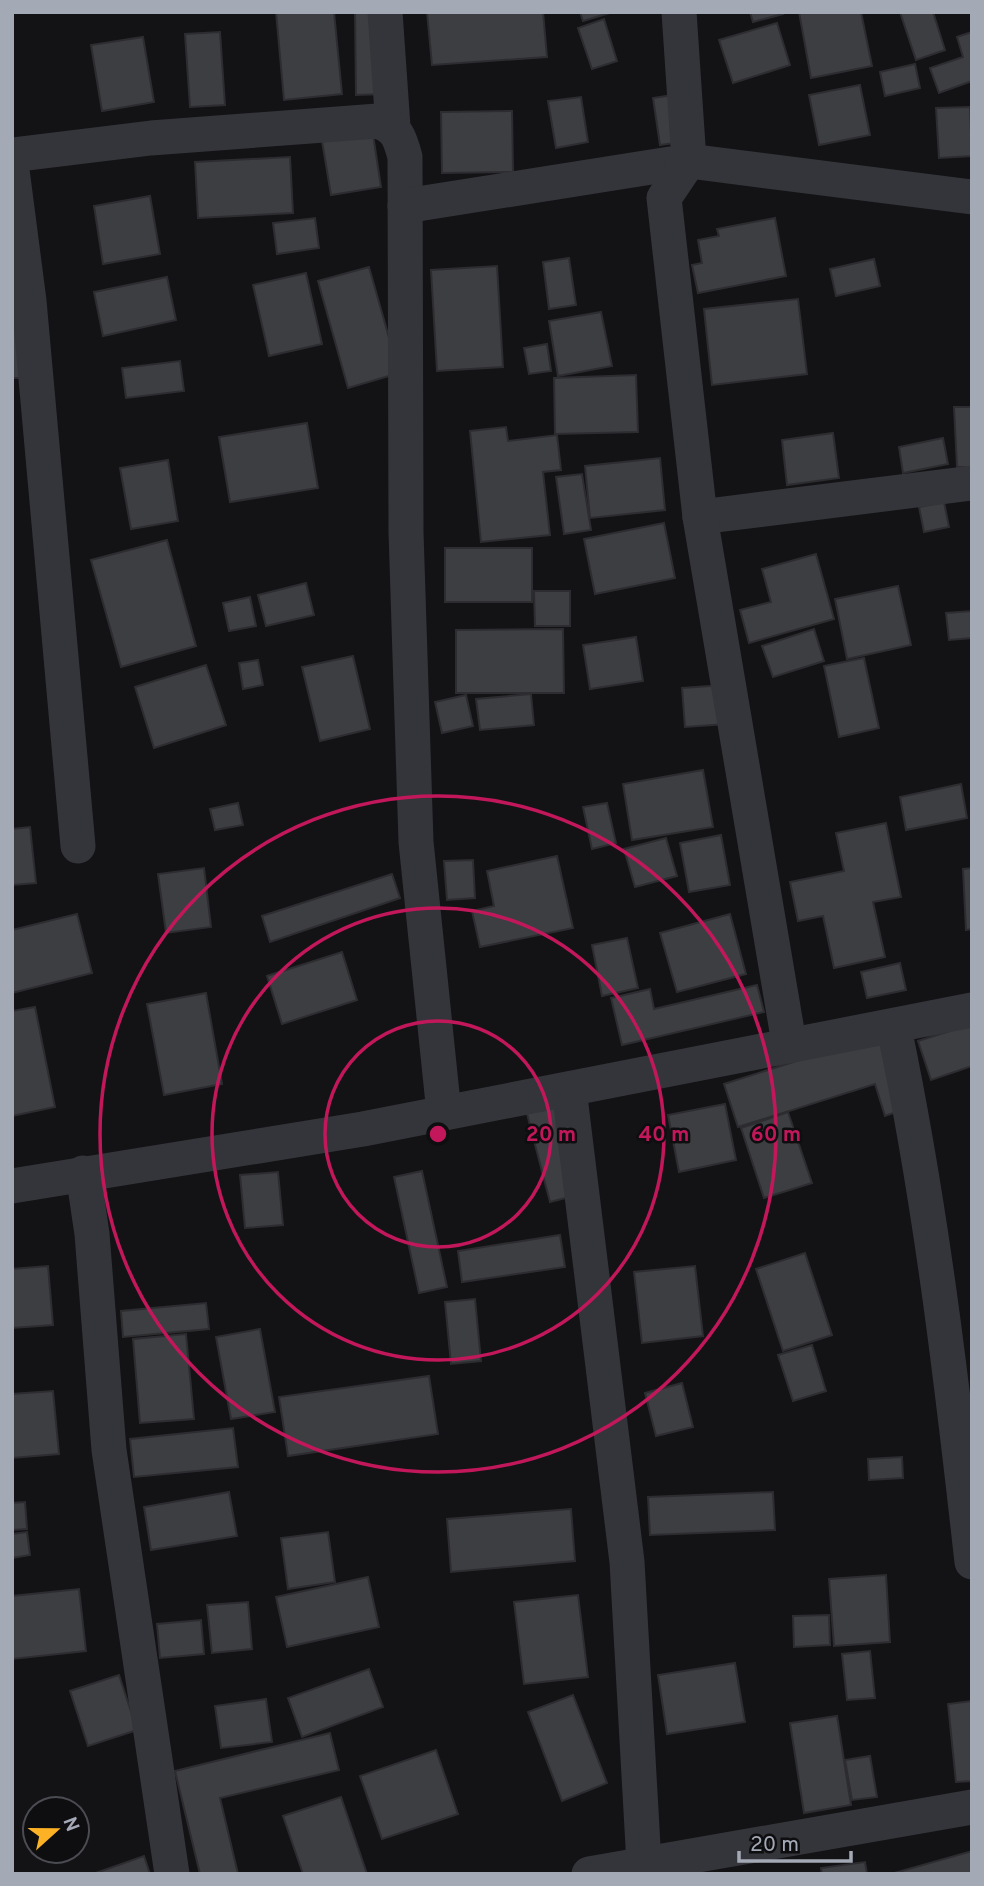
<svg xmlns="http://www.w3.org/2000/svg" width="984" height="1886" font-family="Overpass,sans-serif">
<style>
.building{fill:#3d3e42;stroke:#2d2d31;stroke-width:2}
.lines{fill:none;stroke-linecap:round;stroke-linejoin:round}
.minor{stroke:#34353a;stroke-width:35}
.ring{fill:none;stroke:#c2185b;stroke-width:3.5}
.centre{fill:#c2185b;stroke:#0e0e10;stroke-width:3.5}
.ring-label{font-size:21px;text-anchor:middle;font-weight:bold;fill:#c2185b;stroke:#0e0e10;stroke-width:5;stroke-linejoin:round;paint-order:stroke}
</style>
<rect width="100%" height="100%" fill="#131315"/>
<g class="building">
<polygon points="276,12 334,12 342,94 284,100"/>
<polygon points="355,12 385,12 385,94 356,95"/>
<polygon points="427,12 543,12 547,57 432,65"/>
<polygon points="580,12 613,12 583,21"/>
<polygon points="750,12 782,12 783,14 753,22"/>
<polygon points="799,12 861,12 872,66 811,78"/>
<polygon points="900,12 933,12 945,50 916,60"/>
<polygon points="604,19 617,61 592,69 578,28"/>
<polygon points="777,23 790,65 733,83 719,40"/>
<polygon points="220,32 225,105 190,107 185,34"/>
<polygon points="972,32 972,81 939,93 930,68 963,57 957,37"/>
<polygon points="143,37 154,102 102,111 91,45"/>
<polygon points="915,64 920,88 885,96 880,72"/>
<polygon points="860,85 870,135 819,145 809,95"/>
<polygon points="673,95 681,142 660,145 653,98"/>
<polygon points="581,97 588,142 556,148 548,101"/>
<polygon points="970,107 972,156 939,158 936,108"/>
<polygon points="512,111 513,172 442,173 441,112"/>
<polygon points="372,128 381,187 331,195 321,135"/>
<polygon points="290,157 293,213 198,218 195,162"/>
<polygon points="150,196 160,254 103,264 94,206"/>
<polygon points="315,218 319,248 277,254 273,223"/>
<polygon points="775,218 786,276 698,293 692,265 702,263 698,240 719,236 717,229"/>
<polygon points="569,258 576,305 549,309 543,262"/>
<polygon points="874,259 880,286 836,296 830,269"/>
<polygon points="497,266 503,367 437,371 431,270"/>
<polygon points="369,267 399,373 348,388 318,281"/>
<polygon points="306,273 322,344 269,356 253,285"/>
<polygon points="167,277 176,320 103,336 94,292"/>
<polygon points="798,299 807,374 712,385 704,309"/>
<polygon points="601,312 612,366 558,376 549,321"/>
<polygon points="12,317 22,317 21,378 12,378"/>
<polygon points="547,344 551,371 529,374 524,348"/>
<polygon points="180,361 184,391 126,398 122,368"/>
<polygon points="636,375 638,432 555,434 554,378"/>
<polygon points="954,407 972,407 972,467 957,467"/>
<polygon points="307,423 318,488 230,502 219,437"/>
<polygon points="506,427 508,441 557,435 561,470 543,472 550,535 481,542 470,431"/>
<polygon points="833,433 839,478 787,485 782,440"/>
<polygon points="943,438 948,464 903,473 899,447"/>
<polygon points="660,458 665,510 590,518 585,466"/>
<polygon points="168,460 178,521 131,529 120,468"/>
<polygon points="582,474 591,530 564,534 556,477"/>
<polygon points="944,502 949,527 924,532 919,507"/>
<polygon points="664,523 675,578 595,594 584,539"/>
<polygon points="167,540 196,646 121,667 91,560"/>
<rect x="445" y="548" width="87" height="54"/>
<polygon points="816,554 834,619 749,643 740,610 771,602 762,569"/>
<polygon points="306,583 314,615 266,626 258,595"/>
<polygon points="898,586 911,645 847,659 835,599"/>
<polygon points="534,591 570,591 570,626 535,626"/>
<polygon points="250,597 256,626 229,631 223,603"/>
<polygon points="972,611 972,638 949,640 946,613"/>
<polygon points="563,629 564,693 456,693 456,630"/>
<polygon points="814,629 824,661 773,677 762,646"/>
<polygon points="636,637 643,681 590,689 583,645"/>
<polygon points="353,656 370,729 320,741 302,667"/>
<polygon points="864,658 879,728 839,737 824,666"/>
<polygon points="258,660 263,685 243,689 239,663"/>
<polygon points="206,665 226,725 154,748 135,687"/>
<polygon points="724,685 726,724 685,727 682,688"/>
<polygon points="531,694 534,725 480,730 476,699"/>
<polygon points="466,695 473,726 442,733 435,702"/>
<polygon points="703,770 713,827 632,840 623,784"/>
<polygon points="961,784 967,818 906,830 900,797"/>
<polygon points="238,803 243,825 215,830 210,809"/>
<polygon points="607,803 616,843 592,849 583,807"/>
<polygon points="886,823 901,897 873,902 885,957 834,968 823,916 798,921 790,882 844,871 836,833"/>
<polygon points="30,827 36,883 12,885 12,829"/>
<polygon points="721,835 730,885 689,892 680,843"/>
<polygon points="666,838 677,876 635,887 624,849"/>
<polygon points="557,856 573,928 480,947 472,911 494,906 487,871"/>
<polygon points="473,860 475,898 447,900 444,861"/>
<polygon points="204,868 211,927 166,933 158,874"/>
<polygon points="972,868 972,929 966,930 963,869"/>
<polygon points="392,874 400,898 270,942 262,916"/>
<polygon points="77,914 92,973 12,993 12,930"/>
<polygon points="730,914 746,974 677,992 660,933"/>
<polygon points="627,938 638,988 602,996 592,945"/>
<polygon points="342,952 357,1000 282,1024 267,976"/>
<polygon points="900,963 906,990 867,998 861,972"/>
<polygon points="757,985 764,1012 622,1045 611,998 650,989 654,1009"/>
<polygon points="206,993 222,1084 164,1095 147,1004"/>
<polygon points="35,1007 55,1107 12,1116 12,1011"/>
<polygon points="972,1024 972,1066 931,1080 918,1041"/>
<polygon points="878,1035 902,1110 885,1116 875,1084 738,1127 724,1084"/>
<polygon points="557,1102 581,1194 550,1202 526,1110"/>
<polygon points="725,1104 736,1160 679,1172 668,1115"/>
<polygon points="788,1112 812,1183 764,1198 741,1128"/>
<polygon points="422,1171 447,1287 419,1293 394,1177"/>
<polygon points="278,1172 283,1225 245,1228 240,1175"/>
<polygon points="560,1235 565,1267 462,1282 458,1251"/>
<polygon points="805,1253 832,1335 783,1351 756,1269"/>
<polygon points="48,1266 53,1325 12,1328 12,1269"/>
<polygon points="695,1266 703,1336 642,1343 634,1272"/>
<polygon points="475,1299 481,1361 451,1364 445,1302"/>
<polygon points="206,1303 209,1329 123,1337 121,1311"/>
<polygon points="260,1329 275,1412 231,1419 216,1337"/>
<polygon points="186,1334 194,1419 140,1423 133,1339"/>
<polygon points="812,1345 826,1391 793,1401 778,1355"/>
<polygon points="429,1376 438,1434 288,1456 279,1397"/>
<polygon points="682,1383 693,1427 656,1436 645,1393"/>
<polygon points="53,1391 59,1454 12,1458 12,1394"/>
<polygon points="233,1428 238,1467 134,1477 130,1439"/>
<polygon points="902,1457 903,1478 869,1480 868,1459"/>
<polygon points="229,1492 237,1536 151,1550 144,1507"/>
<polygon points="773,1492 775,1530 650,1535 648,1497"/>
<polygon points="25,1502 27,1529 12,1530 12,1503"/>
<polygon points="571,1509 575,1561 451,1572 447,1519"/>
<polygon points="27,1532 30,1555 12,1558 12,1534"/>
<polygon points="328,1532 335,1582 288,1589 281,1538"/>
<polygon points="886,1575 890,1642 834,1646 829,1579"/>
<polygon points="368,1577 379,1627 287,1647 276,1597"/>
<polygon points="79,1589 86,1651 12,1659 12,1596"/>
<polygon points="578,1595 588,1677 524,1684 514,1602"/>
<polygon points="248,1602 252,1649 212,1653 207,1605"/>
<polygon points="829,1615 830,1645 794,1647 793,1616"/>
<polygon points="201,1620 204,1654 160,1658 157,1624"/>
<polygon points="870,1651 875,1698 847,1700 842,1654"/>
<polygon points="735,1663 745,1722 667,1734 658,1675"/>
<polygon points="369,1669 383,1707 302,1737 288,1698"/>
<polygon points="119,1675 137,1730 88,1746 70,1691"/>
<polygon points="573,1695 607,1783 562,1801 528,1712"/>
<polygon points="266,1699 272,1742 221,1748 215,1706"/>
<polygon points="972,1701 972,1781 956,1782 948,1704"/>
<polygon points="837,1716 851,1805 804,1813 790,1723"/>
<polygon points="330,1733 339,1770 220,1798 238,1874 200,1874 175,1771"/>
<polygon points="436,1750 458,1814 382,1839 360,1776"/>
<polygon points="870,1756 877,1797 852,1800 845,1760"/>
<polygon points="341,1797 367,1874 303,1874 283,1816"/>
<polygon points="972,1851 972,1874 891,1874"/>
<polygon points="144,1856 150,1874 93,1874"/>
<polygon points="865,1862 867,1874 822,1874 821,1868"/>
</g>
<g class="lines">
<g class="minor">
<polyline points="385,12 393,127"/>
<path d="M 12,155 L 151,138 L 378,121 C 397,128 400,138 405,157 L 406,532 L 416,842 L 444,1113"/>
<polyline points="12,170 29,301 78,846"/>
<polyline points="405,206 689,161 679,12"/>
<polyline points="700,517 972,483"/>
<path d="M 894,1028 C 931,1204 952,1383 972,1562"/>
<polyline points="787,1031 700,517 664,198 689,161 972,197"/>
<polyline points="569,1089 627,1562 644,1864"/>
<polyline points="83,1173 92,1234 109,1450 172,1874"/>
<polyline points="12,1186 363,1129 972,1010"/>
<polyline points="589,1874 972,1807"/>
</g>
</g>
<g class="ring">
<circle cx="438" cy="1134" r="113"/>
<circle cx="438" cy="1134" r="226"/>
<circle cx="438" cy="1134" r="338"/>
</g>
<circle cx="438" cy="1134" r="10" class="centre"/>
<g class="ring-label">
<text x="551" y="1141">20 m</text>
<text x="664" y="1141">40 m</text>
<text x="776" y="1141">60 m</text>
</g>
<rect width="984" height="1886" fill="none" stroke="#a4a9b6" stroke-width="28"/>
<g transform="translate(56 1830) rotate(69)"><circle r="33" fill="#0e0e10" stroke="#4a4c52" stroke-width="2"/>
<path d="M0-5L12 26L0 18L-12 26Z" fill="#fcb224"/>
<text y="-10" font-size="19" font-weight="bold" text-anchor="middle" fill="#a4a9b6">N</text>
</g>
<path d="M739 1851v10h112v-10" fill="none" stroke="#a4a9b6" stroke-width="3.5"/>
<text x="750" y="1851" font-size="21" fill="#a4a9b6" stroke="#0e0e10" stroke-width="5" paint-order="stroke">20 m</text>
</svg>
